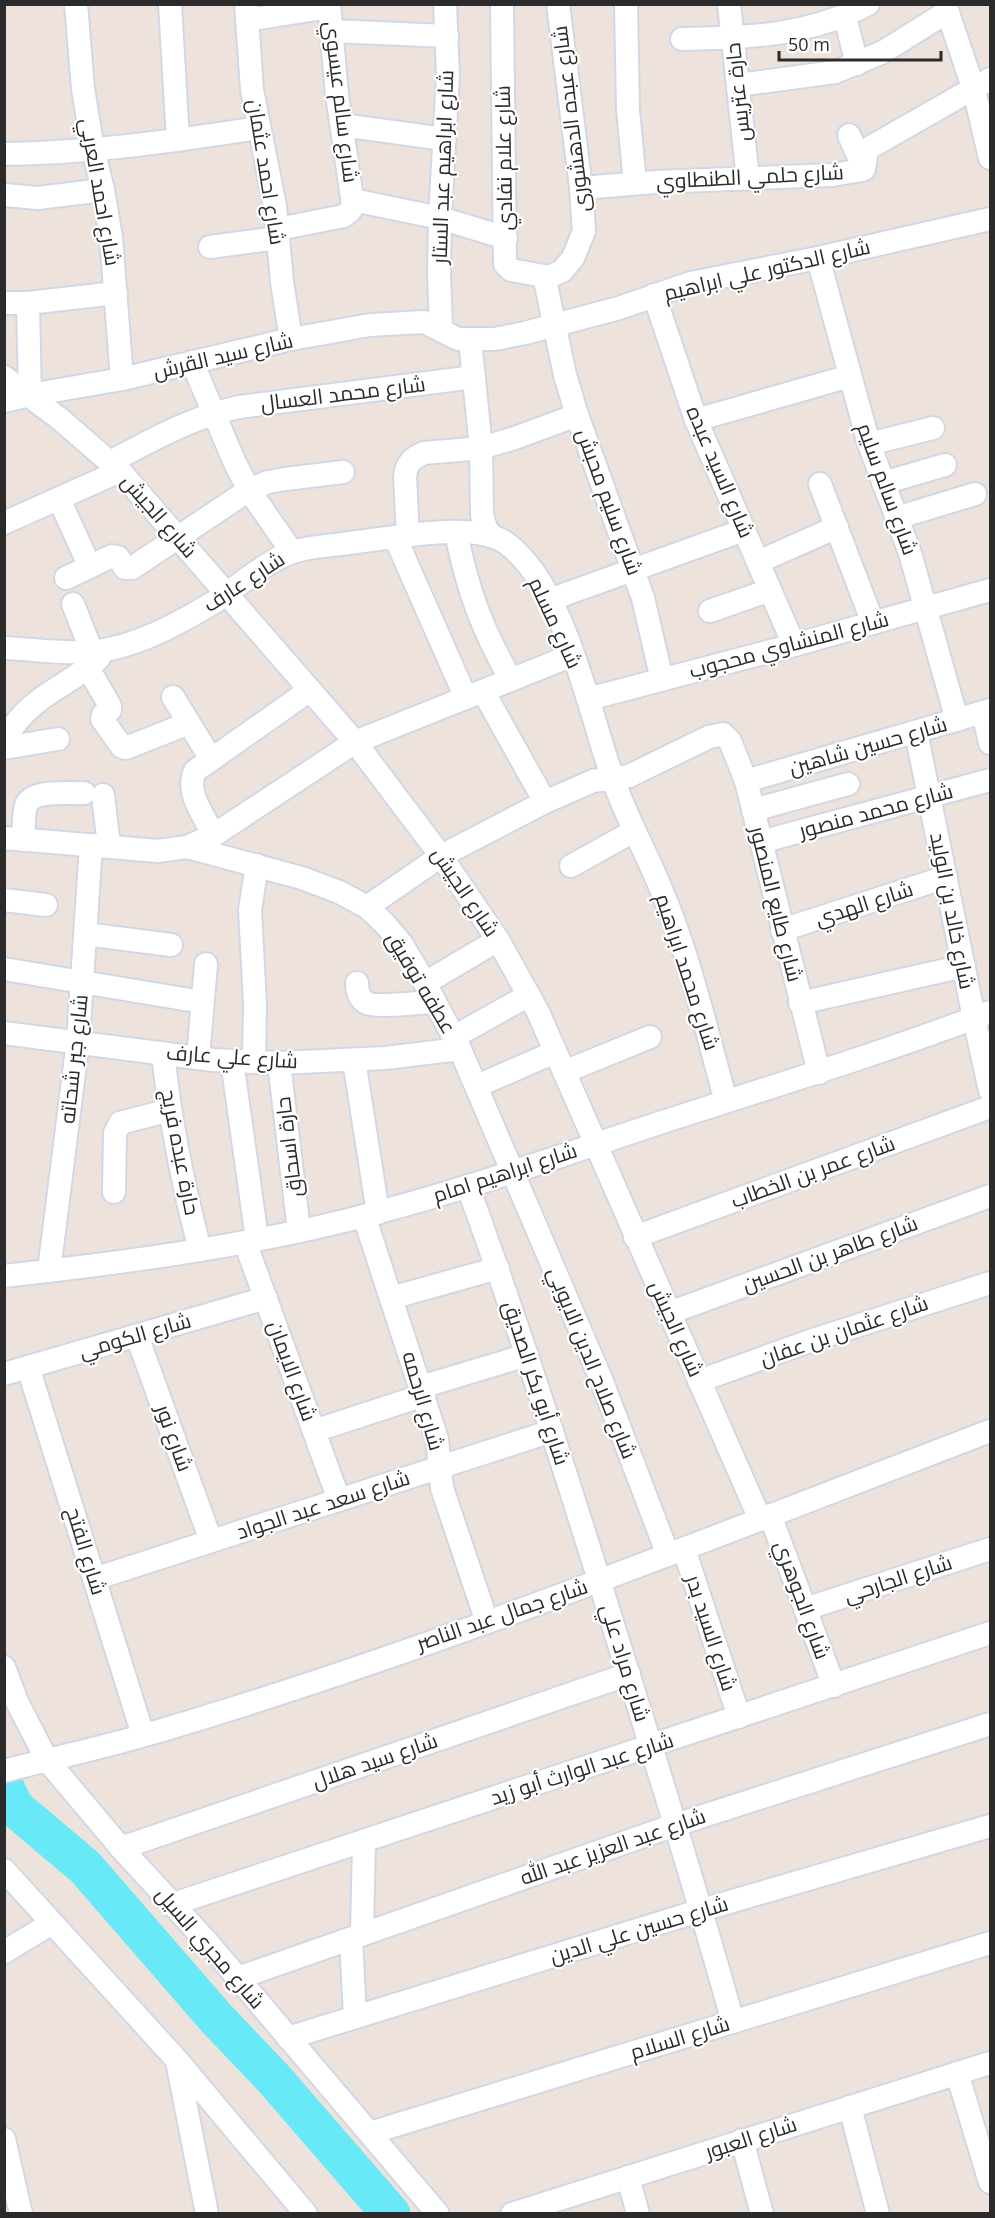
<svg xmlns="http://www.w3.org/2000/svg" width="995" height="2218" font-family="'Open Sans',Cairo,sans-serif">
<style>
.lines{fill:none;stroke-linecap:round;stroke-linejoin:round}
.river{stroke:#68e9f7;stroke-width:39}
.street-casing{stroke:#d1d8e5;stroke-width:26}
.street{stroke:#fff;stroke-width:22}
.labels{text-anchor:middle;stroke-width:4.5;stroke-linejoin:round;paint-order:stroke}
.street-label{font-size:21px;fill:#2b2b2b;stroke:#fff}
</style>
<rect width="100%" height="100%" fill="#eee3dc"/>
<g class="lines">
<polyline class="river" points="4,1786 15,1808 85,1867 216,2018 274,2079 391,2214"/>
<defs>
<g id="street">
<polyline points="76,4 83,89 93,149 103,190 111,237 122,379"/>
<polyline points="170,4 178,140"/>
<polyline points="246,4 252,90 275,206 282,282 291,339"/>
<polyline points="502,4 505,264 511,270 549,277"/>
<polyline points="558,4 581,188 584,231 573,258 562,271 549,277 546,285 565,375 577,415 643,598 662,680"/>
<polyline points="626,4 628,110 635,183"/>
<polyline points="729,4 748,179"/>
<polyline points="945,4 974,90 990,158"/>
<polyline points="845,17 857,64"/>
<polyline points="247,20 329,7"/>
<polyline points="331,31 447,36"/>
<path d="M 682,39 C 745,38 811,36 868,4"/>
<polyline points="738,85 835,72 883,52 947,12"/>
<polyline points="342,125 444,139"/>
<polyline points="849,135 864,169"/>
<path d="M 4,154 C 90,153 175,141 259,128"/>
<path d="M 581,188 L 655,182 L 832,175 L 862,170 C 868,164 863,155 869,148 L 990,79"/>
<polyline points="4,195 38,198 103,190"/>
<polyline points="353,200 440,218 506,238"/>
<polyline points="278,229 344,216 351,210 353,205 337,95 329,4"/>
<polyline points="210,247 278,238"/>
<polyline points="818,258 869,444 910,553 957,720"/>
<polyline points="654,295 696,420 794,645"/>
<polyline points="4,303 28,303 116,293"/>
<polyline points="28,303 30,395"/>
<polyline points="441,329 439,273 440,218 448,75 445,4"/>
<polyline points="470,340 481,448 482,515 485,525 490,536"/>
<polyline points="192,362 235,463 249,490 292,552"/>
<polyline points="4,377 60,419 120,471 355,742 441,856 498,940 538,1012 760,1519"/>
<polyline points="4,401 30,395 122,379 291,339 370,325 424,322 458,339 495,339 525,333 619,308 691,283 818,258 990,219"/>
<polyline points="696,420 850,376"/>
<polyline points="869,444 933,428"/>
<path d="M 110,462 C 152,440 192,417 239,407 L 474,377"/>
<polyline points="883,483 945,465"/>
<polyline points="820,484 873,623"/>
<polyline points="59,499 90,567"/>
<polyline points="896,518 975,494"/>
<polyline points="4,523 120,471"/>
<path d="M 456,532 C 467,589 482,629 511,680"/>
<path d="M 408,536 L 405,477 C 406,464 412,458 424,453 L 481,448 L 515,438 L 577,415"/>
<polyline points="395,537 466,698"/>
<polyline points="758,562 837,527"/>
<polyline points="66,578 112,556 118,557 125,568 132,568 249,490 268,482 285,479 343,472"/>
<polyline points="549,600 744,530"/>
<polyline points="73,604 92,652"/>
<polyline points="710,611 770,590"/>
<path d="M 4,648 C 33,649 62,654 90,652 C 135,648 178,624 216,601 C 239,586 266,561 293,552 C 310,546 331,546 349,543 C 388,539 473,520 506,543 C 565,586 589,712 613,779 C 626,817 646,852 661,889 C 690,957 706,1030 726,1101"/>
<polyline points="88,668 110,706 110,710 103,715 102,719 122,747 126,748 189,723"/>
<polyline points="483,691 545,802"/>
<polyline points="173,697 211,759"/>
<polyline points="588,699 794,645 990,590"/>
<polyline points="983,712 990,743"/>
<polyline points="916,732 974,1018 990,1090"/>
<path d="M 4,741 C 9,734 14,724 20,718 C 41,693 75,681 99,658"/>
<polyline points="4,748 58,739"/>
<polyline points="746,781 990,710"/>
<polyline points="103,795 109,846"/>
<polyline points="753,810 848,784"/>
<path d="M 214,835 C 204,816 185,793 195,771 L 310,690"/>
<polyline points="4,838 158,851 187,847 214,835 355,742 573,655"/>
<path d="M 23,840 C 24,829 23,816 26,806 C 31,789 69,794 84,793"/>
<polyline points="761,842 990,780"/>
<polyline points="187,847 302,878 339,892 367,907 384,923 401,943 425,983 460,1049 601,1379 668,1555"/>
<polyline points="571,866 634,831"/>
<polyline points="4,900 46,905"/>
<polyline points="367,907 441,856 545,802 593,781 629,776 709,737 723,734 730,741 746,781 819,1073"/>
<polyline points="782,930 946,877"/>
<polyline points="85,934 171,945"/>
<polyline points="4,969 202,1002"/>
<path d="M 357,983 C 357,991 359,999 367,1003 C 377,1008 421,1002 435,1002"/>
<polyline points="425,983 498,940"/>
<polyline points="800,1003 964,966"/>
<polyline points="4,1033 213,1060 279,1063 385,1058 460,1049"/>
<polyline points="454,1037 529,995"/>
<path d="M 163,1053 C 170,1120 183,1185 200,1250"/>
<polyline points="198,1058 206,964"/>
<polyline points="354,1060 378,1213"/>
<polyline points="232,1061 257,1239"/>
<polyline points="254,1062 255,1004 250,910 257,865"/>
<polyline points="279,1063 299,1231"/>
<polyline points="564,1072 650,1037"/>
<polyline points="477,1086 555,1052"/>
<path d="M 468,1187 C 526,1346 577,1508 627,1670 C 664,1787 700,1904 733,2022"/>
<polyline points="114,1192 115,1133 120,1123 170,1110"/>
<polyline points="364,1216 437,1439 442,1488 487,1622"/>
<polyline points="635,1237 990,1107"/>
<polyline points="245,1242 339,1500"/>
<polyline points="49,1271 78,1041 91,845"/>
<path d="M 4,1276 C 130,1262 257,1245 379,1212 C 481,1185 579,1149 678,1117 C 783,1083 888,1051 990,1012"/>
<polyline points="391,1298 498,1268"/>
<polyline points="669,1313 990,1196"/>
<polyline points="137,1336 211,1541"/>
<polyline points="28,1367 143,1735"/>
<polyline points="4,1374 266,1298"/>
<polyline points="699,1381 810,1341 990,1283"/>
<polyline points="421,1387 527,1355"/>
<polyline points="314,1431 424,1395"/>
<polyline points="770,1515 834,1686"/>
<polyline points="684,1549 739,1717"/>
<polyline points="94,1579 552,1431"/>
<polyline points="805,1609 990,1549"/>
<polyline points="4,1667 17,1702 47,1760 121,1848 209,1944 438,2214"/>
<path d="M 4,1771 C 50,1759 96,1749 142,1736 C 430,1652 710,1538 990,1431"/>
<polyline points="121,1848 629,1674"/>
<polyline points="4,1870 177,2060 306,2214"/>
<polyline points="173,1904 990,1633"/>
<polyline points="362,1934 364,1841"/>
<polyline points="351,1939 355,2017"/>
<polyline points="4,1952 52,1923"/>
<polyline points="238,1978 675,1825 990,1724"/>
<polyline points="288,2038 702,1910 990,1826"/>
<polyline points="177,2061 207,2214"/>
<polyline points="957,2073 990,2182"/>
<polyline points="850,2107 878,2214"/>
<polyline points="370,2133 990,1943"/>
<polyline points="4,2139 21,2214"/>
<polyline points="742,2140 762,2214"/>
<polyline points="628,2177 638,2214"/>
<polyline points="512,2214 990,2063"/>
</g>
</defs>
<use href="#street" class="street-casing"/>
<use href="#street" class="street"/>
</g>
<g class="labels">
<g class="street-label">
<text transform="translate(738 92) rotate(-96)" y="7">حارة عتريس</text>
<text transform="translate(341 102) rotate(83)" y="7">شارع سالم عيسوي</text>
<text transform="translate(571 119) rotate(-97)" y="7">شارع عبده الدهشورى</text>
<text transform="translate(504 158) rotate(-91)" y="7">شارع علام نفادي</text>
<text transform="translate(443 167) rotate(-88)" y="7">شارع ابراهيم عبد الستار</text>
<text transform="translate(266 172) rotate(81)" y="7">شارع احمد عثمان</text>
<text transform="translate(750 177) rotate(-3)" y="7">شارع حلمي الطنطاوي</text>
<text transform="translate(100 192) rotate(80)" y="7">شارع احمد العربي</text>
<text transform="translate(767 270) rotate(-13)" y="7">شارع الدكتور علي ابراهيم</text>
<text transform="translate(223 356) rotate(-13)" y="7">شارع سيد القرش</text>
<text transform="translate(343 394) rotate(-7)" y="7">شارع محمد العسال</text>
<text transform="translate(720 472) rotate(67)" y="7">شارع السيد عبده</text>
<text transform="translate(887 489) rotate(70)" y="7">شارع سالم سليم</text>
<text transform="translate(609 502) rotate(70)" y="7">شارع سليم محبش</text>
<text transform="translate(159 516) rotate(49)" y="7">شارع الجيش</text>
<text transform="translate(244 582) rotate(-33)" y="7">شارع عارف</text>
<text transform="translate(555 623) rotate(65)" y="7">شارع مسلم</text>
<text transform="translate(789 645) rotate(-15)" y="7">شارع المنشاوي محجوب</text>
<text transform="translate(868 746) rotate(-16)" y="7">شارع حسين شاهين</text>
<text transform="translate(876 811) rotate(-15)" y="7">شارع محمد منصور</text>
<text transform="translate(465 892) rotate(56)" y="7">شارع الجيش</text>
<text transform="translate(776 904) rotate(76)" y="7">شارع طايع المنصور</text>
<text transform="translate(864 904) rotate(-18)" y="7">شارع الهدي</text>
<text transform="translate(952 911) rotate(79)" y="7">شارع خالد بن الوليد</text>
<text transform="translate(687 972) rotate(72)" y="7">شارع محمد ابراهيم</text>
<text transform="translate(421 983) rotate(59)" y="7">عطفه توفيق</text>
<text transform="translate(232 1057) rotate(4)" y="7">شارع علي عارف</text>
<text transform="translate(74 1059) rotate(-84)" y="7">شارع جبر شحاته</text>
<text transform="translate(289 1147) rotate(-97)" y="7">حارة اسحاق</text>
<text transform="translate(180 1152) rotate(79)" y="7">حارة عبده فريج</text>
<text transform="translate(813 1172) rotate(-20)" y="7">شارع عمر بن الخطاب</text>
<text transform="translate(505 1173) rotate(-18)" y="7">شارع ابراهيم امام</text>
<text transform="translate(830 1254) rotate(-20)" y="7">شارع طاهر بن الحسين</text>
<text transform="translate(676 1329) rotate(66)" y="7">شارع الجيش</text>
<text transform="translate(844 1331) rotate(-19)" y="7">شارع عثمان بن عفان</text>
<text transform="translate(135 1336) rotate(-16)" y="7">شارع الكومي</text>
<text transform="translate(592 1363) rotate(68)" y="7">شارع صلاح الدين الايوبي</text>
<text transform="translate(292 1371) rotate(70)" y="7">شارع الايمان</text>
<text transform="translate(536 1383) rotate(72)" y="7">شارع أبو بكر الصديق</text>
<text transform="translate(423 1401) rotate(74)" y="7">شارع الرحمه</text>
<text transform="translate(174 1438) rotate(70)" y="7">شارع نور</text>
<text transform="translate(323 1505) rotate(-18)" y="7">شارع سعد عبد الجواد</text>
<text transform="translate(86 1551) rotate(73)" y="7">شارع الفتح</text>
<text transform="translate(898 1579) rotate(-18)" y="7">شارع الجارحي</text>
<text transform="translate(802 1600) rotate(70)" y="7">شارع الجوهري</text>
<text transform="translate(502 1615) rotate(-19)" y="7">شارع جمال عبد الناصر</text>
<text transform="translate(711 1633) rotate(72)" y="7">شارع السيد بدر</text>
<text transform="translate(625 1663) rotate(73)" y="7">شارع مراد علي</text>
<text transform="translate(375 1761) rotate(-19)" y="7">شارع سيد هلال</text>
<text transform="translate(582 1769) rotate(-18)" y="7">شارع عبد الوارث أبو زيد</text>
<text transform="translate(613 1847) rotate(-19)" y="7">شارع عبد العزيز عبد الله</text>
<text transform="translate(639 1930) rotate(-17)" y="7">شارع حسين علي الدين</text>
<text transform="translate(210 1948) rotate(49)" y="7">شارع مجري السيل</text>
<text transform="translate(680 2038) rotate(-17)" y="7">شارع السلام</text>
<text transform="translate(751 2138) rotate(-18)" y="7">شارع العبور</text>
</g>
</g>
<rect width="995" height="2218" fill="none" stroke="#2b2b2b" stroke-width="12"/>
<path d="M779 51v9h162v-9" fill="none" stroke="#2b2b2b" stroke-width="3"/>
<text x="788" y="51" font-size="18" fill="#2b2b2b" stroke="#ffffff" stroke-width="4.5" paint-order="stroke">50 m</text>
</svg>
